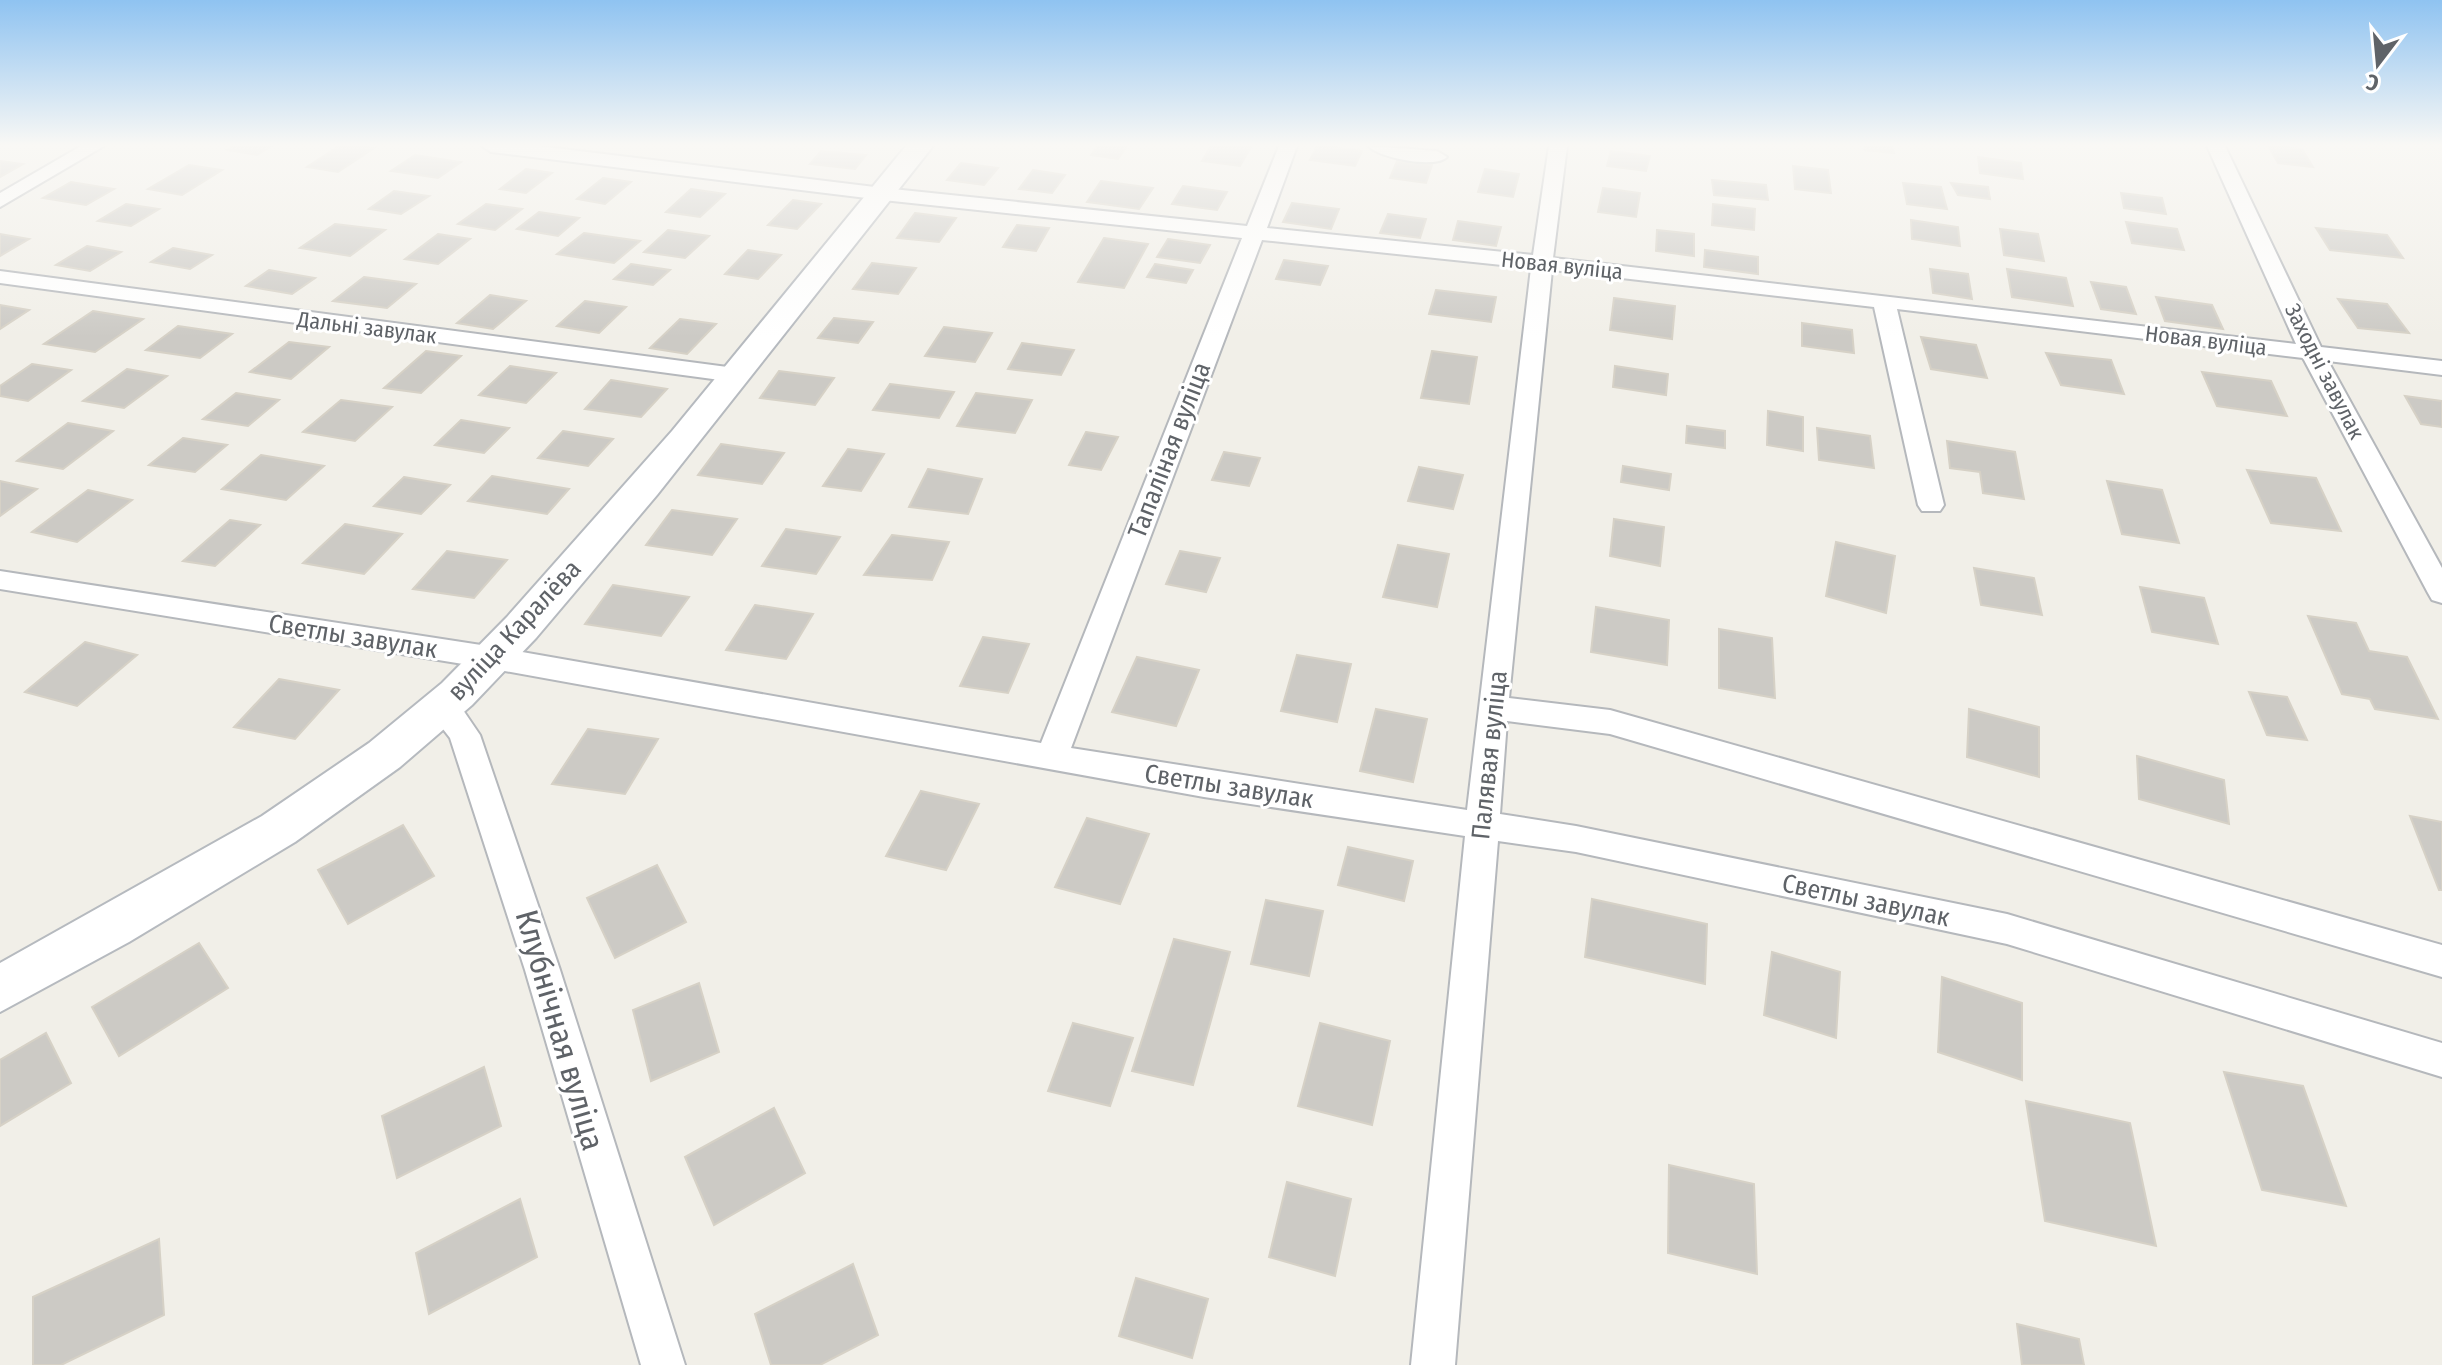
<svg xmlns="http://www.w3.org/2000/svg" width="2442" height="1365" font-family="'Fira Sans Condensed',sans-serif">
<style>
.building{fill:#cccac5;stroke:#d6d1c6;stroke-width:2}
.lines{fill:none;stroke-linecap:round;stroke-linejoin:round}
.minor-casing{stroke:#b5b8bc;stroke-width:4}
.secondary-casing{stroke:#b6babf;stroke-width:4}
.minor{fill:#fff;fill-rule:evenodd}
.secondary{fill:#fff;fill-rule:evenodd}
.labels{text-anchor:middle;stroke-width:6;stroke-linejoin:round;paint-order:stroke}
.far-street-label{font-size:22px;fill:#5f6368;stroke:#fff}
.street-label{font-size:26px;fill:#5f6368;stroke:#fff}
.near-street-label{font-size:32px;fill:#5f6368;stroke:#fff}
</style>
<rect width="100%" height="100%" fill="#f1efe8"/>
<g class="building">
<polygon points="234,146 271,146 257,155 227,150"/>
<polygon points="339,146 374,148 338,172 307,167"/>
<polygon points="1098,146 1127,146 1118,159 1091,155"/>
<polygon points="1211,146 1241,146 1251,147 1240,166 1202,161"/>
<polygon points="1317,146 1324,146 1362,151 1355,166 1310,160"/>
<polygon points="1864,146 1892,146 1894,153 1865,150"/>
<polygon points="2268,146 2302,149 2313,167 2278,163"/>
<polygon points="821,151 866,155 855,169 810,164"/>
<polygon points="1611,151 1650,156 1646,171 1607,166"/>
<polygon points="415,155 461,162 438,178 391,171"/>
<polygon points="1978,157 2021,163 2023,179 1980,173"/>
<polygon points="0,161 23,164 0,177"/>
<polygon points="1397,161 1432,165 1426,183 1390,178"/>
<polygon points="961,163 998,168 984,185 947,180"/>
<polygon points="189,165 222,170 182,195 148,189"/>
<polygon points="1793,166 1828,170 1831,193 1795,189"/>
<polygon points="526,169 552,173 526,193 500,189"/>
<polygon points="1485,169 1519,174 1513,197 1478,192"/>
<polygon points="1033,170 1065,175 1052,193 1019,189"/>
<polygon points="603,178 631,182 605,204 577,199"/>
<polygon points="1712,180 1766,185 1768,200 1714,195"/>
<polygon points="1101,181 1153,188 1139,209 1087,202"/>
<polygon points="71,182 114,189 86,205 43,198"/>
<polygon points="1903,183 1941,187 1947,209 1907,204"/>
<polygon points="1951,183 1988,187 1990,199 1958,195"/>
<polygon points="1183,186 1227,192 1217,210 1172,204"/>
<polygon points="1603,188 1640,193 1636,217 1598,212"/>
<polygon points="691,189 725,194 700,217 666,212"/>
<polygon points="394,191 429,196 401,214 369,209"/>
<polygon points="2121,193 2162,198 2166,214 2124,208"/>
<polygon points="793,200 821,204 797,229 768,225"/>
<polygon points="1292,203 1339,209 1331,229 1283,222"/>
<polygon points="126,204 159,209 131,226 98,221"/>
<polygon points="486,204 522,209 495,230 458,224"/>
<polygon points="1713,204 1755,209 1754,230 1712,225"/>
<polygon points="539,212 579,218 558,236 517,229"/>
<polygon points="915,213 956,218 939,242 897,238"/>
<polygon points="1388,214 1426,219 1420,238 1380,233"/>
<polygon points="1911,220 1958,227 1960,246 1912,239"/>
<polygon points="1458,221 1501,227 1496,246 1453,240"/>
<polygon points="2126,222 2177,229 2184,250 2132,243"/>
<polygon points="335,224 385,230 350,256 300,248"/>
<polygon points="1017,225 1049,228 1036,251 1003,247"/>
<polygon points="2316,228 2387,235 2403,258 2330,250"/>
<polygon points="2000,229 2038,234 2044,261 2004,255"/>
<polygon points="668,230 709,236 685,258 644,252"/>
<polygon points="1657,230 1694,234 1694,256 1656,251"/>
<polygon points="584,233 640,241 614,263 557,254"/>
<polygon points="0,234 29,239 0,256"/>
<polygon points="438,234 470,239 438,264 405,259"/>
<polygon points="1104,238 1148,244 1124,288 1078,282"/>
<polygon points="1168,239 1210,245 1200,263 1157,257"/>
<polygon points="87,246 121,252 90,271 56,265"/>
<polygon points="173,248 212,255 190,269 151,262"/>
<polygon points="748,250 781,255 758,279 725,274"/>
<polygon points="1705,250 1758,257 1758,274 1704,267"/>
<polygon points="1284,260 1328,266 1320,285 1276,279"/>
<polygon points="872,263 916,268 898,294 853,289"/>
<polygon points="631,264 670,270 653,285 614,279"/>
<polygon points="1155,264 1193,270 1186,283 1147,277"/>
<polygon points="1930,269 1968,274 1972,299 1933,293"/>
<polygon points="2007,269 2066,278 2073,306 2012,297"/>
<polygon points="269,270 315,278 292,294 246,286"/>
<polygon points="364,277 416,284 387,308 333,301"/>
<polygon points="2091,282 2126,287 2136,314 2101,309"/>
<polygon points="1436,290 1496,297 1491,322 1429,314"/>
<polygon points="490,295 526,301 493,329 457,323"/>
<polygon points="2156,297 2212,305 2223,329 2165,321"/>
<polygon points="1614,298 1675,306 1672,339 1610,330"/>
<polygon points="2338,299 2387,304 2409,333 2358,328"/>
<polygon points="585,301 626,307 599,333 557,326"/>
<polygon points="0,305 29,310 0,329"/>
<polygon points="93,311 143,319 95,352 44,344"/>
<polygon points="834,318 873,322 858,343 818,338"/>
<polygon points="680,319 716,324 687,354 650,348"/>
<polygon points="1802,323 1852,330 1854,353 1802,346"/>
<polygon points="178,326 232,334 200,358 146,350"/>
<polygon points="944,327 992,333 975,362 925,356"/>
<polygon points="1921,337 1976,345 1987,378 1931,369"/>
<polygon points="289,342 329,347 291,379 250,372"/>
<polygon points="1022,343 1074,350 1061,375 1008,369"/>
<polygon points="426,351 461,356 421,393 384,388"/>
<polygon points="1432,351 1477,357 1469,404 1421,398"/>
<polygon points="2046,353 2111,360 2124,394 2061,385"/>
<polygon points="32,364 71,370 28,401 0,396 0,386"/>
<polygon points="510,366 556,373 526,403 479,395"/>
<polygon points="1615,366 1668,374 1666,395 1613,387"/>
<polygon points="127,369 167,376 124,408 83,401"/>
<polygon points="779,371 834,378 815,405 760,398"/>
<polygon points="2202,372 2271,381 2287,416 2217,406"/>
<polygon points="611,380 667,389 641,417 585,409"/>
<polygon points="890,384 954,392 939,418 873,410"/>
<polygon points="236,393 279,400 248,426 203,419"/>
<polygon points="976,393 1032,400 1015,433 957,426"/>
<polygon points="2405,396 2442,401 2442,427 2421,424"/>
<polygon points="341,400 392,407 355,441 303,432"/>
<polygon points="1768,411 1803,417 1803,451 1767,445"/>
<polygon points="461,420 509,428 484,453 435,445"/>
<polygon points="68,423 113,431 63,469 17,461"/>
<polygon points="1687,426 1725,431 1725,448 1686,443"/>
<polygon points="1817,428 1870,436 1874,468 1819,460"/>
<polygon points="563,431 613,439 588,466 538,458"/>
<polygon points="1086,432 1118,437 1101,470 1069,465"/>
<polygon points="183,438 227,445 195,472 149,465"/>
<polygon points="1947,441 2015,452 2024,499 1983,493 1980,472 1950,468"/>
<polygon points="721,444 784,453 762,484 698,475"/>
<polygon points="848,449 884,454 861,491 823,486"/>
<polygon points="1224,452 1260,458 1249,486 1212,480"/>
<polygon points="261,455 324,466 286,500 222,489"/>
<polygon points="1623,466 1671,474 1669,490 1621,482"/>
<polygon points="1419,467 1463,475 1453,509 1408,501"/>
<polygon points="928,469 982,479 968,514 909,507"/>
<polygon points="2247,470 2316,478 2341,531 2271,523"/>
<polygon points="492,476 569,489 547,514 468,501"/>
<polygon points="404,477 450,485 421,514 374,506"/>
<polygon points="0,481 37,489 0,516"/>
<polygon points="2107,481 2162,490 2179,543 2122,534"/>
<polygon points="88,490 132,500 77,542 32,532"/>
<polygon points="672,510 737,519 712,555 646,545"/>
<polygon points="1614,519 1664,527 1660,566 1610,556"/>
<polygon points="230,520 260,525 215,566 183,561"/>
<polygon points="345,524 402,534 364,574 303,563"/>
<polygon points="786,529 840,537 816,574 762,566"/>
<polygon points="892,535 949,542 932,580 864,575"/>
<polygon points="1836,542 1895,556 1886,613 1826,596"/>
<polygon points="1398,545 1449,554 1437,607 1383,597"/>
<polygon points="447,551 507,560 474,598 413,589"/>
<polygon points="1180,551 1220,558 1206,592 1166,584"/>
<polygon points="1974,568 2034,578 2042,615 1981,605"/>
<polygon points="613,585 689,597 661,636 585,624"/>
<polygon points="2140,587 2204,598 2218,644 2152,632"/>
<polygon points="755,605 813,614 786,659 726,650"/>
<polygon points="1596,607 1669,620 1667,665 1591,652"/>
<polygon points="2308,616 2356,623 2369,651 2407,657 2438,719 2375,709 2370,699 2342,694"/>
<polygon points="1719,629 1772,638 1775,698 1719,688"/>
<polygon points="983,637 1029,644 1008,693 960,686"/>
<polygon points="85,642 137,655 77,706 25,692"/>
<polygon points="1297,655 1351,664 1337,722 1281,711"/>
<polygon points="1137,657 1199,670 1176,726 1112,712"/>
<polygon points="279,679 339,690 295,739 234,727"/>
<polygon points="2249,692 2287,697 2307,740 2267,735"/>
<polygon points="1376,709 1427,719 1413,782 1360,771"/>
<polygon points="1969,709 2039,727 2039,777 1967,757"/>
<polygon points="588,729 658,739 625,794 552,784"/>
<polygon points="2137,756 2224,780 2229,824 2139,799"/>
<polygon points="921,791 979,804 946,870 886,856"/>
<polygon points="2410,816 2442,822 2442,890 2439,890"/>
<polygon points="1087,818 1149,834 1120,904 1055,887"/>
<polygon points="403,825 434,876 348,924 318,870"/>
<polygon points="1348,847 1413,861 1404,901 1338,885"/>
<polygon points="657,865 686,922 615,958 587,898"/>
<polygon points="1592,899 1707,924 1705,984 1585,957"/>
<polygon points="1266,900 1323,911 1309,976 1251,964"/>
<polygon points="1174,939 1230,952 1193,1085 1132,1071"/>
<polygon points="199,943 228,988 119,1056 92,1007"/>
<polygon points="1772,952 1840,972 1836,1038 1764,1015"/>
<polygon points="1942,977 2022,1003 2022,1080 1938,1052"/>
<polygon points="699,983 719,1052 651,1081 633,1010"/>
<polygon points="1073,1023 1133,1038 1110,1106 1048,1091"/>
<polygon points="1320,1023 1390,1041 1372,1125 1298,1106"/>
<polygon points="46,1033 71,1083 0,1126 0,1060"/>
<polygon points="484,1067 501,1126 397,1178 382,1116"/>
<polygon points="2224,1072 2303,1086 2346,1206 2262,1190"/>
<polygon points="2026,1101 2130,1123 2156,1246 2045,1221"/>
<polygon points="774,1108 805,1173 714,1225 685,1157"/>
<polygon points="1669,1165 1754,1184 1757,1274 1668,1253"/>
<polygon points="1287,1182 1351,1199 1335,1276 1269,1257"/>
<polygon points="520,1199 537,1257 429,1314 416,1253"/>
<polygon points="159,1239 164,1315 61,1365 33,1365 33,1297"/>
<polygon points="853,1264 878,1335 820,1365 771,1365 755,1314"/>
<polygon points="1136,1278 1208,1299 1192,1358 1119,1336"/>
<polygon points="2017,1324 2079,1339 2084,1365 2022,1365"/>
</g>
<g class="lines">
<defs>
<g id="minor">
<polygon points="81,146 104,146 0,207 0,193"/>
<path d="M 482,146 L 538,146 L 883,188 L 1247,226 L 1279,146 L 1297,146 L 1267,228 L 1533,255 L 1549,146 L 1567,146 L 1553,258 L 2296,344 L 2207,146 L 2225,146 L 2321,347 L 2442,361 L 2442,375 L 2328,361 L 2442,568 L 2442,603 L 2432,600 L 2428,593 L 2303,358 L 1897,309 L 1944,505 L 1940,511 L 1922,511 L 1918,505 L 1874,307 L 1552,270 L 1509,698 L 1610,710 L 2442,945 L 2442,977 L 1610,734 L 1507,721 L 1500,814 L 1576,826 L 2007,914 L 2442,1043 L 2442,1077 L 2007,944 L 1576,852 L 1498,841 L 1455,1365 L 1411,1365 L 1465,836 L 1204,797 L 494,669 L 0,589 L 0,571 L 494,647 L 1041,743 L 1242,238 L 883,200 L 491,152 ZM 1262,240 L 1531,268 L 1467,810 L 1071,748 Z"/>
<path d="M 1368,146 L 1437,151 L 1447,157 C 1435,169 1379,158 1368,146 Z"/>
<polygon points="0,271 735,368 747,375 735,382 0,283"/>
<polygon points="433,705 463,710 480,735 560,970 685,1365 641,1365 525,970 450,738 443,729 422,724 418,716 422,708"/>
</g>
<polygon id="secondary" points="906,146 933,146 657,495 536,638 472,705 400,767 295,842 129,942 0,1012 0,963 262,816 369,743 442,683 507,617 672,431"/>
</defs>
<use href="#minor" class="minor-casing"/>
<use href="#secondary" class="secondary-casing"/>
<use href="#minor" class="minor"/>
<use href="#secondary" class="secondary"/>
</g>
<linearGradient id="sky" x2="0" y2="1"><stop stop-color="#8fc3f1"/><stop offset="0.43" stop-color="#f9f8f5"/><stop offset="1" stop-color="#f9f8f5" stop-opacity="0"/></linearGradient>
<rect width="2442" height="337" fill="url(#sky)"/>
<g class="labels">
<g class="far-street-label">
<text transform="translate(1562 265) rotate(6)" y="8">Новая вуліца</text>
<text transform="translate(367 327) rotate(7)" y="8">Дальні завулак</text>
<text transform="translate(2206 340) rotate(7)" y="8">Новая вуліца</text>
<text transform="translate(2325 371) rotate(63)" y="8">Заходні завулак</text>
</g>
<g class="street-label">
<text transform="translate(1169 450) rotate(-69)" y="9">Тапаліная вуліца</text>
<text transform="translate(514 630) rotate(-47)" y="9">вуліца Каралёва</text>
<text transform="translate(353 636) rotate(9)" y="9">Светлы завулак</text>
<text transform="translate(1489 755) rotate(-84)" y="9">Палявая вуліца</text>
<text transform="translate(1229 786) rotate(9)" y="9">Светлы завулак</text>
<text transform="translate(1866 900) rotate(12)" y="9">Светлы завулак</text>
</g>
<g class="near-street-label">
<text transform="translate(560 1030) rotate(74)" y="11">Клубнічная вуліца</text>
</g>
</g>
<g transform="translate(2378 64) rotate(196)" stroke="#ffffff" stroke-width="6" paint-order="stroke">
<path d="M0-6L14 30L0 20L-14 30Z" fill="#5f6368"/>
<text y="-12" font-size="22" font-weight="bold" text-anchor="middle" fill="#5f6368">С</text>
</g>
</svg>
